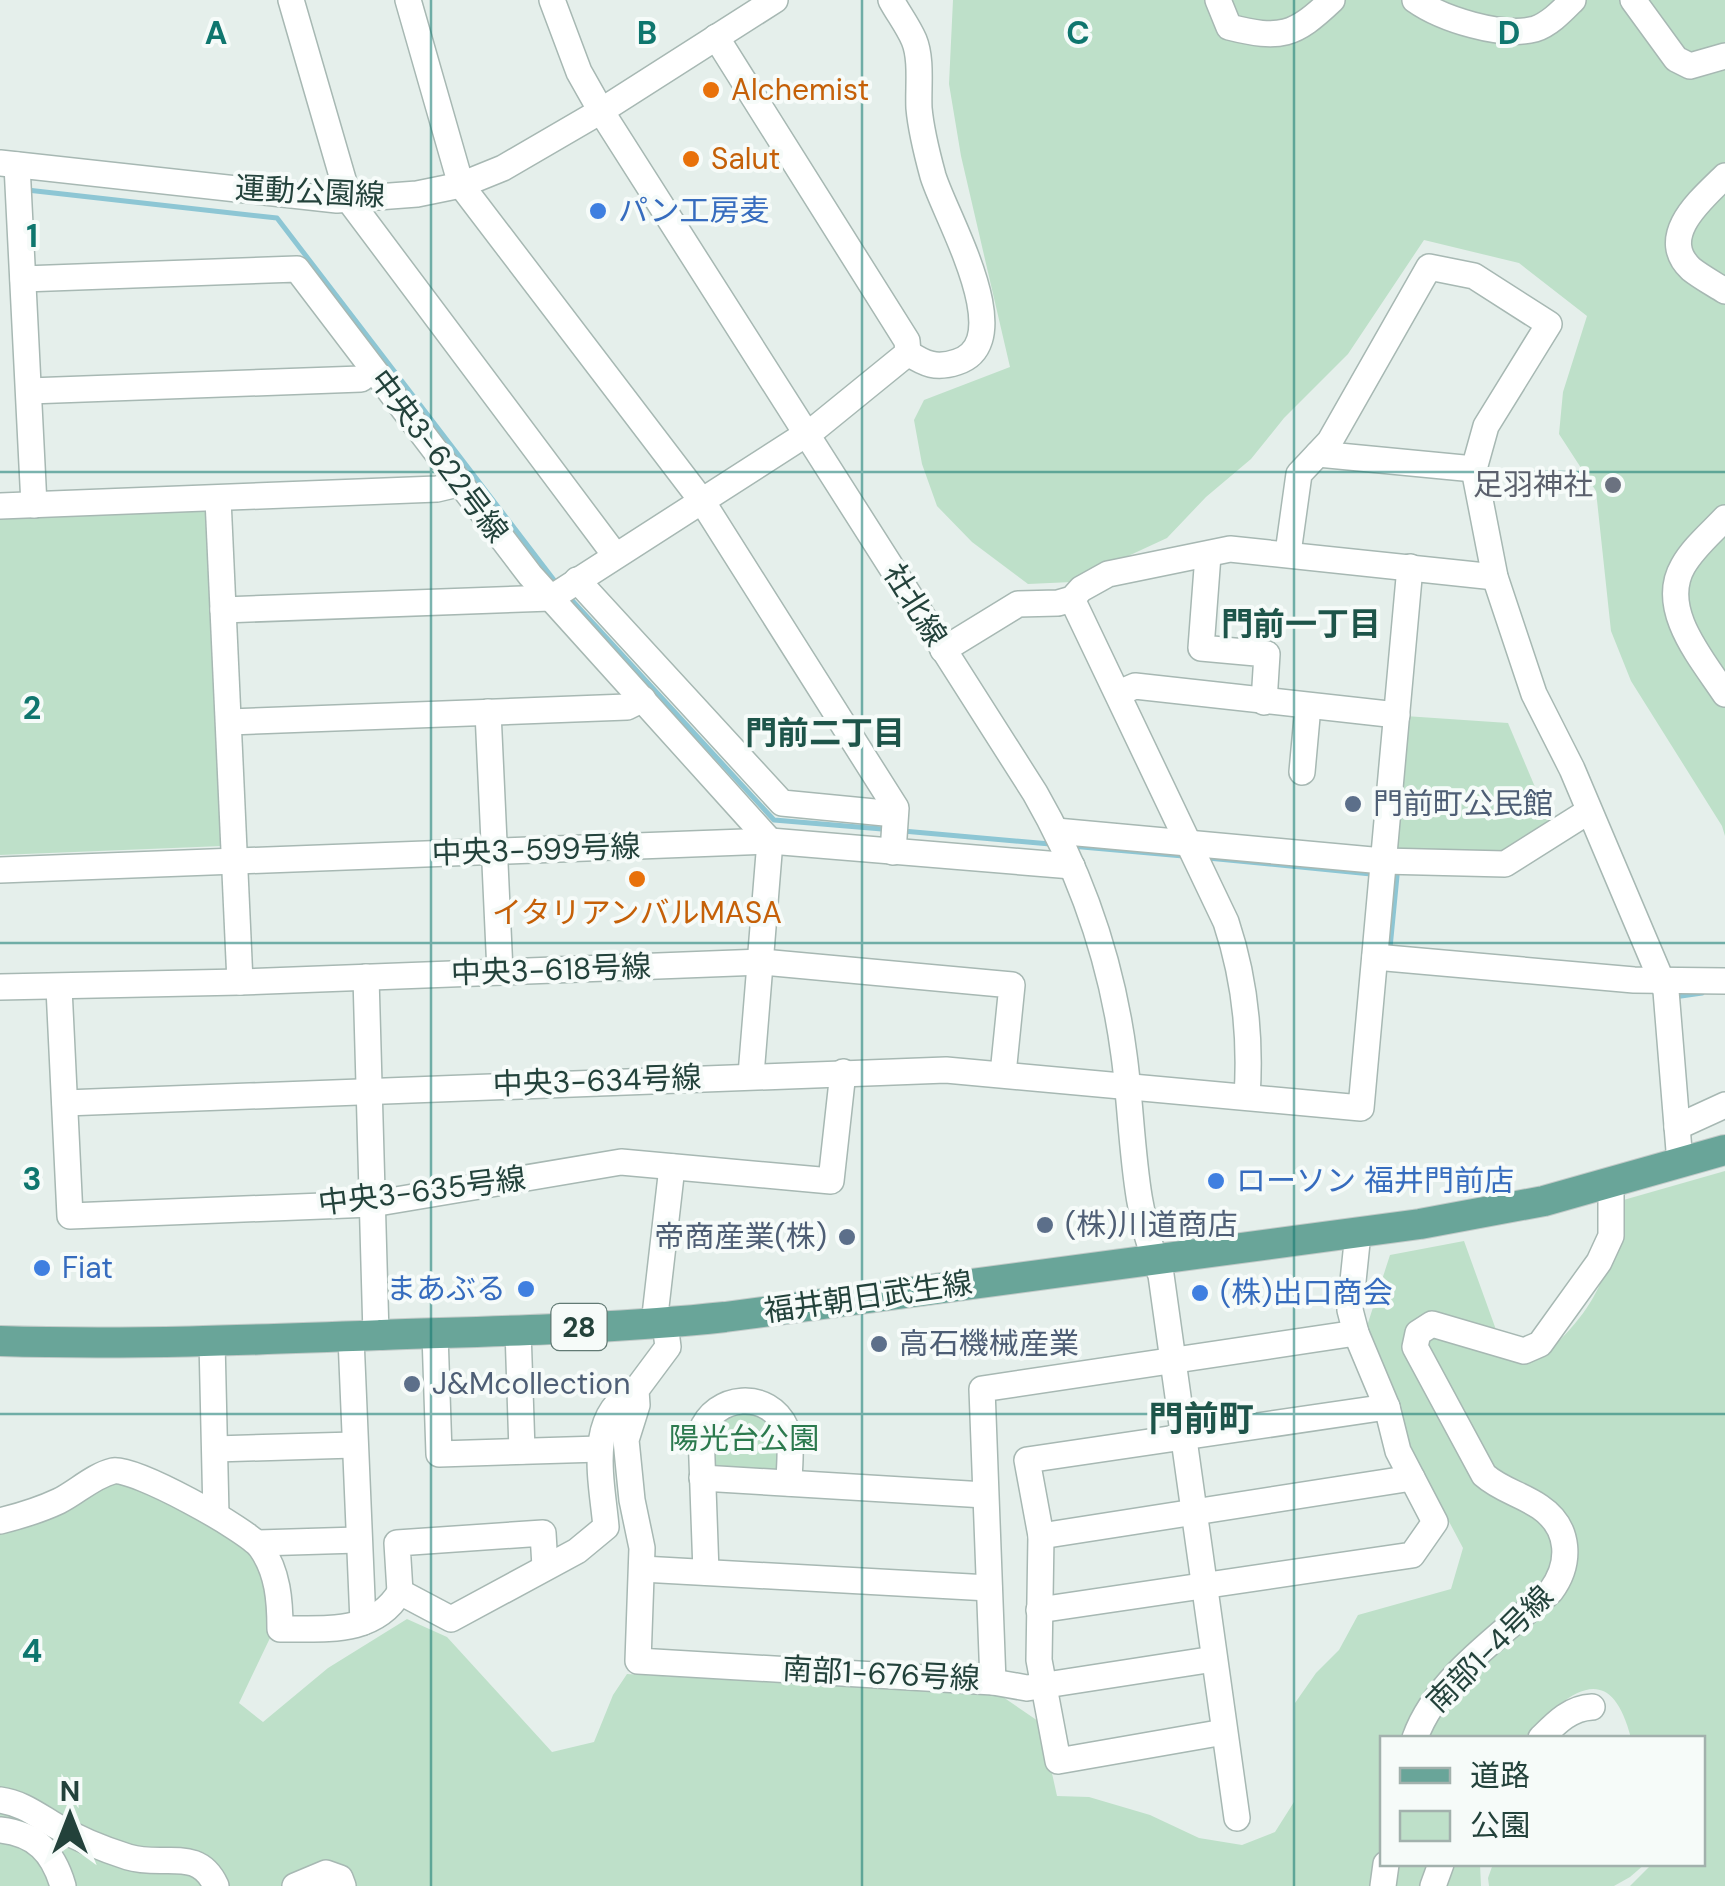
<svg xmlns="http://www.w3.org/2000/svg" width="1725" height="1886" font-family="'DM Sans','Noto Sans JP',sans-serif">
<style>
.green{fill:#bee0c9}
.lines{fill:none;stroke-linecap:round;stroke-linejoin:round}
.stream{stroke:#8dc6d4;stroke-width:5}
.minor-casing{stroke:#a7b8b3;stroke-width:28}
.major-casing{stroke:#c1cac8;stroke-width:32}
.minor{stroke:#fff;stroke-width:25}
.major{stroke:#69a599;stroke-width:30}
.grid{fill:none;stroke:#0f766e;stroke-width:2.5;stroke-opacity:0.55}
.food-dot{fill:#e8710a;stroke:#f6fbf9;stroke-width:4}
.shop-dot{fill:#3f7fe0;stroke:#f6fbf9;stroke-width:4}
.worship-dot{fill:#6b7280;stroke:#f6fbf9;stroke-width:4}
.service-dot{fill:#5c6f8a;stroke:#f6fbf9;stroke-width:4}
.labels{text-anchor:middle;stroke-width:8;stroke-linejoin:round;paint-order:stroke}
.shield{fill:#f6fbf9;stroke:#627a74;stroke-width:2.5}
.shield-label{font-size:28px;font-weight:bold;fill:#23423b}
.food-label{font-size:30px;fill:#c56008;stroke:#f6fbf9;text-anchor:start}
.street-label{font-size:30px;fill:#23423b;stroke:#f6fbf9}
.shop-label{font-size:30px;fill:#366cbe;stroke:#f6fbf9;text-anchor:start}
.worship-label{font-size:30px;fill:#5b616d;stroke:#f6fbf9;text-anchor:end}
.service-label{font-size:30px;fill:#4e5e75;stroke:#f6fbf9;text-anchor:start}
.park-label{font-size:30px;fill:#2c7a4e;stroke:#f6fbf9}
.neighbourhood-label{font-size:32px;font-weight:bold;fill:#1e554a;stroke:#f6fbf9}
.quarter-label{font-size:35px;font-weight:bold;fill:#1e554a;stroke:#f6fbf9}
.grid-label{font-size:32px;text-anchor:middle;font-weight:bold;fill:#0f766e;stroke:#f6fbf9;stroke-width:8;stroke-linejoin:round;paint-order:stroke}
</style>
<rect width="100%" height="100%" fill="#e5efeb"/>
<g class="green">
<polygon points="953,0 1725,0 1725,836 1722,826 1631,681 1611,631 1596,491 1559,434 1563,392 1587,316 1519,263 1424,240 1348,354 1284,418 1251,459 1206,497 1167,538 1072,582 1028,584 972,542 937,506 922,464 914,420 924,400 1010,367 961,156 949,84"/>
<polygon points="202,510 206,513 222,846 0,855 0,518"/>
<polygon points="1405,716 1508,723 1551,825 1502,856 1397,855 1392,848"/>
<path d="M 1725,1171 L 1725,1886 L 1630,1886 L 1652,1864 L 1702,1864 L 1702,1738 L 1631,1738 C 1609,1652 1564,1697 1524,1738 L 1382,1738 L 1382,1864 L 1480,1864 L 1481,1886 L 0,1886 L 0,1530 L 116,1479 L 208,1520 L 262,1561 L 273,1617 L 270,1638 L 239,1703 L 263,1722 L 328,1668 L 407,1619 L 447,1637 L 552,1752 L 594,1742 L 613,1695 L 627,1674 L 1000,1695 L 1041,1723 L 1057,1796 L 1089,1797 L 1150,1815 L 1199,1838 L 1242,1845 L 1275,1832 L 1294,1802 L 1295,1703 L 1316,1673 L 1339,1650 L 1358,1615 L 1451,1589 L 1463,1548 L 1409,1446 L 1398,1400 L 1367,1326 L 1390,1255 L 1464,1241 L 1499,1338 L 1543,1356 C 1598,1307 1611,1272 1620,1201 Z"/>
<polygon points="736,1407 774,1422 783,1470 711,1471 707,1433"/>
<polygon points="1493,1864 1645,1864 1630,1877 1614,1886 1489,1886 1488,1878"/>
</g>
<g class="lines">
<g class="stream">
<polyline points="27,190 277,218 557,584"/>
<polyline points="568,596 774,820 882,829"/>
<polyline points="903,831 1050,844"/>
<polyline points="1071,846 1183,856"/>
<polyline points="1208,858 1371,874"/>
<polyline points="1390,948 1397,876 1393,876"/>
<polyline points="1674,997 1702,993"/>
</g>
<defs>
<g id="minor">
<polyline points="291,0 349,200 615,555"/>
<polyline points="408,0 461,185 702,501 896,808 893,852"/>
<path d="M 552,0 L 579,72 L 601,111 L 1035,793 C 1081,873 1112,963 1124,1055 C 1134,1127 1131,1207 1161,1275 L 1237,1818"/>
<path d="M 891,0 C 898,13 908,26 914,40 C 922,59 918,88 919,108 C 921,131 927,154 933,176 C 945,216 1020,342 957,362 C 936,369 925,364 908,353"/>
<path d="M 1218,0 L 1229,27 C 1281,40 1294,36 1332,0"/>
<path d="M 1415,0 C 1442,19 1502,38 1535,29 C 1550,24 1562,11 1573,0"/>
<polyline points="1633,0 1676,59 1690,66 1725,56"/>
<polyline points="0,163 337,200 417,194 461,185 503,168 601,111 775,0"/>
<polyline points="17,165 34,505"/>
<path d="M 1725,176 C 1703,198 1656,236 1691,269 C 1701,277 1714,284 1725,291"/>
<polyline points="23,279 297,269 530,575 770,841 751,1075"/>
<polyline points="29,391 361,379 373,370"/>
<polyline points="1318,454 1474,469"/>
<polyline points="218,499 240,982"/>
<polyline points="0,506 437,489 458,484"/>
<path d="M 1725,518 C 1711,533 1693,548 1683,566 C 1658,609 1702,659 1725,694"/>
<polyline points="1288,553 1299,474 1330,441 1429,267 1474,276 1549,324 1486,426 1474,469 1495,577 1534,694 1572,769 1666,991 1680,1163"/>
<polyline points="1208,555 1201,648 1267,654 1264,702"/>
<polyline points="577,580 782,803 895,814"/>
<path d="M 1072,599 L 1226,922 C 1245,979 1251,1037 1247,1097"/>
<polyline points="223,610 551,598 817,427 908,353 907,341 716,37"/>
<polyline points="943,650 1018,604 1058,603 1072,599 1081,589 1108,574 1230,549 1495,577"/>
<polyline points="1119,693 1135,686 1397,715"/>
<polyline points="488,712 500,972"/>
<polyline points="229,722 627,707 643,699"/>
<polyline points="1302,772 1308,706"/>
<polyline points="1056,831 1383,861 1505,864 1589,811"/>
<polyline points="0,870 770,841 1072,866"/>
<polyline points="1375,957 1634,980 1725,981"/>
<polyline points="366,977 376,1335"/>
<polyline points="0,987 240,982 762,962 1012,985 1003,1074"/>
<polyline points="59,988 70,1216 372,1204 621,1162 831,1181 843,1072"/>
<polyline points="65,1103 946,1070 1361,1108 1410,567"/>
<polyline points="1677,1127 1725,1105"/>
<polyline points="665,1323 668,1347 636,1390 637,1405 626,1440 632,1500 642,1548 638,1661 993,1682 982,1389 1356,1333"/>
<polyline points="654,1324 672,1167"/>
<polyline points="518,1330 522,1451"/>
<polyline points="435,1334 439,1454 600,1449"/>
<polyline points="351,1338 363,1622"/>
<polyline points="212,1341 216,1515"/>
<polyline points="215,1449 354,1445"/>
<polyline points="702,1478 985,1495"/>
<path d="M 0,1521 C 20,1516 40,1510 59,1501 C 77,1492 93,1476 113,1471 C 132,1466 249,1530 261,1548 C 278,1572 280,1601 280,1629 C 324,1628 373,1636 400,1592"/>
<polyline points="1041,1536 1412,1478"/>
<polyline points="258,1543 358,1540"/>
<polyline points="642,1569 989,1588"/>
<path d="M 706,1572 L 701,1432 C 714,1394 769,1389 786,1428 C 793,1444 789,1466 789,1483"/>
<path d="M 400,1592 L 451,1619 L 577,1551 L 606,1527 C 602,1481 585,1415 636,1390"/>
<polyline points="400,1592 397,1543 543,1533 545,1567"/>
<polyline points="1039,1610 1412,1555 1435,1522 1398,1451 1387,1407 1356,1333 1350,1310 1358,1233"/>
<polyline points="993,1682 1027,1688 1214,1659"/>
<polyline points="1224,1732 1058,1761 1039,1660 1041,1536 1027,1460 1387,1407"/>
<path d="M 1415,1738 C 1436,1678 1504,1633 1551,1591 C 1571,1564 1571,1528 1540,1507 C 1521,1494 1501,1490 1484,1475 L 1415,1347 L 1418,1333 L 1432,1324 L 1524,1351 L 1540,1344 L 1599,1262 L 1611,1236 L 1611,1183"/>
<path d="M 1541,1738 C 1556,1723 1570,1708 1592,1707"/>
<path d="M 0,1800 C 22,1803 37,1815 56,1826 C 78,1839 103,1849 128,1857 C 164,1868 198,1846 216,1886"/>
<path d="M 0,1830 C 36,1834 53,1852 63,1886"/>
<polyline points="295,1886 326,1873 340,1878 343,1886"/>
<polyline points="1383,1886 1386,1864"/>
<polyline points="1433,1886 1441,1864"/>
</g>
<path id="major" d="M 0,1341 C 128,1345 254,1340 382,1335 C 496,1331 611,1329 725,1317 L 1420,1224 L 1544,1201 L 1725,1150"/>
</defs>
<use href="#minor" class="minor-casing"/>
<use href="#major" class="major-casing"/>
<use href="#minor" class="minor"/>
<use href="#major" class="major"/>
</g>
<path class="grid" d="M 431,0 L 431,1886M 862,0 L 862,1886M 1294,0 L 1294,1886M 0,472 L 1725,472M 0,943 L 1725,943M 0,1414 L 1725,1414"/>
<g class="food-dot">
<circle cx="711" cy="90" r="10"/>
<circle cx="691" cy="159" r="10"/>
<circle cx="637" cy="879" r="10"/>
</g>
<g class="shop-dot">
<circle cx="598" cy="211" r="10"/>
<circle cx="1216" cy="1181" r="10"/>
<circle cx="42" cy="1268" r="10"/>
<circle cx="526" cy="1289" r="10"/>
<circle cx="1200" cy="1293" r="10"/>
</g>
<circle class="worship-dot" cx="1613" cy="485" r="10"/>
<g class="service-dot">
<circle cx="1353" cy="804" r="10"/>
<circle cx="1045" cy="1225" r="10"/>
<circle cx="847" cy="1237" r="10"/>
<circle cx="879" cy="1344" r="10"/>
<circle cx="412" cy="1384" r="10"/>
</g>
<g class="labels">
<rect class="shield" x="551.5" y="1304" width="55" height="46" rx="8"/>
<g class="shield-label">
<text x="579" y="1337">28</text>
</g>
<g class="food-label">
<text x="731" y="100">Alchemist</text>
<text x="711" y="169">Salut</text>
<text x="637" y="923" text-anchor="middle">イタリアンバルMASA</text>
</g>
<g class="street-label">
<text transform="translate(310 192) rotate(3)" y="10">運動公園線</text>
<text transform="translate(439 456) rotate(53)" y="10">中央3-622号線</text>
<text transform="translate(915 605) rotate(58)" y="10">社北線</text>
<text transform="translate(536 850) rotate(-2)" y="10">中央3-599号線</text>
<text transform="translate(551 970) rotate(-2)" y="10">中央3-618号線</text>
<text transform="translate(597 1081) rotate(-2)" y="10">中央3-634号線</text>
<text transform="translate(422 1191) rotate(-7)" y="10">中央3-635号線</text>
<text transform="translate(868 1297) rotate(-8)" y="10">福井朝日武生線</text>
<text transform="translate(1490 1649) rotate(-45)" y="10">南部1-4号線</text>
<text transform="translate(881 1674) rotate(3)" y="10">南部1-676号線</text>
</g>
<g class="shop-label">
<text x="618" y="221">パン工房麦</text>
<text x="1236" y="1191">ローソン 福井門前店</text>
<text x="62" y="1278">Fiat</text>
<text x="506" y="1299" text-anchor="end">まあぶる</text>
<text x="1220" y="1303">(株)出口商会</text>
</g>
<g class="worship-label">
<text x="1593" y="495">足羽神社</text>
</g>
<g class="service-label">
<text x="1373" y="814">門前町公民館</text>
<text x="1065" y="1235">(株)川道商店</text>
<text x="827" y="1247" text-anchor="end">帝商産業(株)</text>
<text x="899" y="1354">高石機械産業</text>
<text x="432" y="1394">J&amp;Mcollection</text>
</g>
<g class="park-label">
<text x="744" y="1449">陽光台公園</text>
</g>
<g class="neighbourhood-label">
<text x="1301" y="635">門前一丁目</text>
<text x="825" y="744">門前二丁目</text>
</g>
<g class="quarter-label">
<text x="1201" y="1431">門前町</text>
</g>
</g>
<g class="grid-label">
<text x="216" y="44">A</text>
<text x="647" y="44">B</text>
<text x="1078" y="44">C</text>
<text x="1509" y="44">D</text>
<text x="32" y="247">1</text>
<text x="32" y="719">2</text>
<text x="32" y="1190">3</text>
<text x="32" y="1662">4</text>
</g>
<rect x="1380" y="1736" width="325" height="130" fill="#f6fbf9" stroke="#a2b1ad" stroke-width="2.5"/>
<rect x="1400" y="1768" width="50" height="15" fill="#69a599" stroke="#a2b1ad" stroke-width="2.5"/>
<text x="1470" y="1786" font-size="30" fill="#23423b">道路</text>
<rect x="1400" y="1811" width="50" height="30" fill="#bee0c9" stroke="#a2b1ad" stroke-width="2.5"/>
<text x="1470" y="1836" font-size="30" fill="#23423b">公園</text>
<g transform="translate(70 1816)" stroke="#f6fbf9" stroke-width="8" paint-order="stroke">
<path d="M0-8L18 38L0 25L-18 38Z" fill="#23423b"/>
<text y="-15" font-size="28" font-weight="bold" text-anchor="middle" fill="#23423b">N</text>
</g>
</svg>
